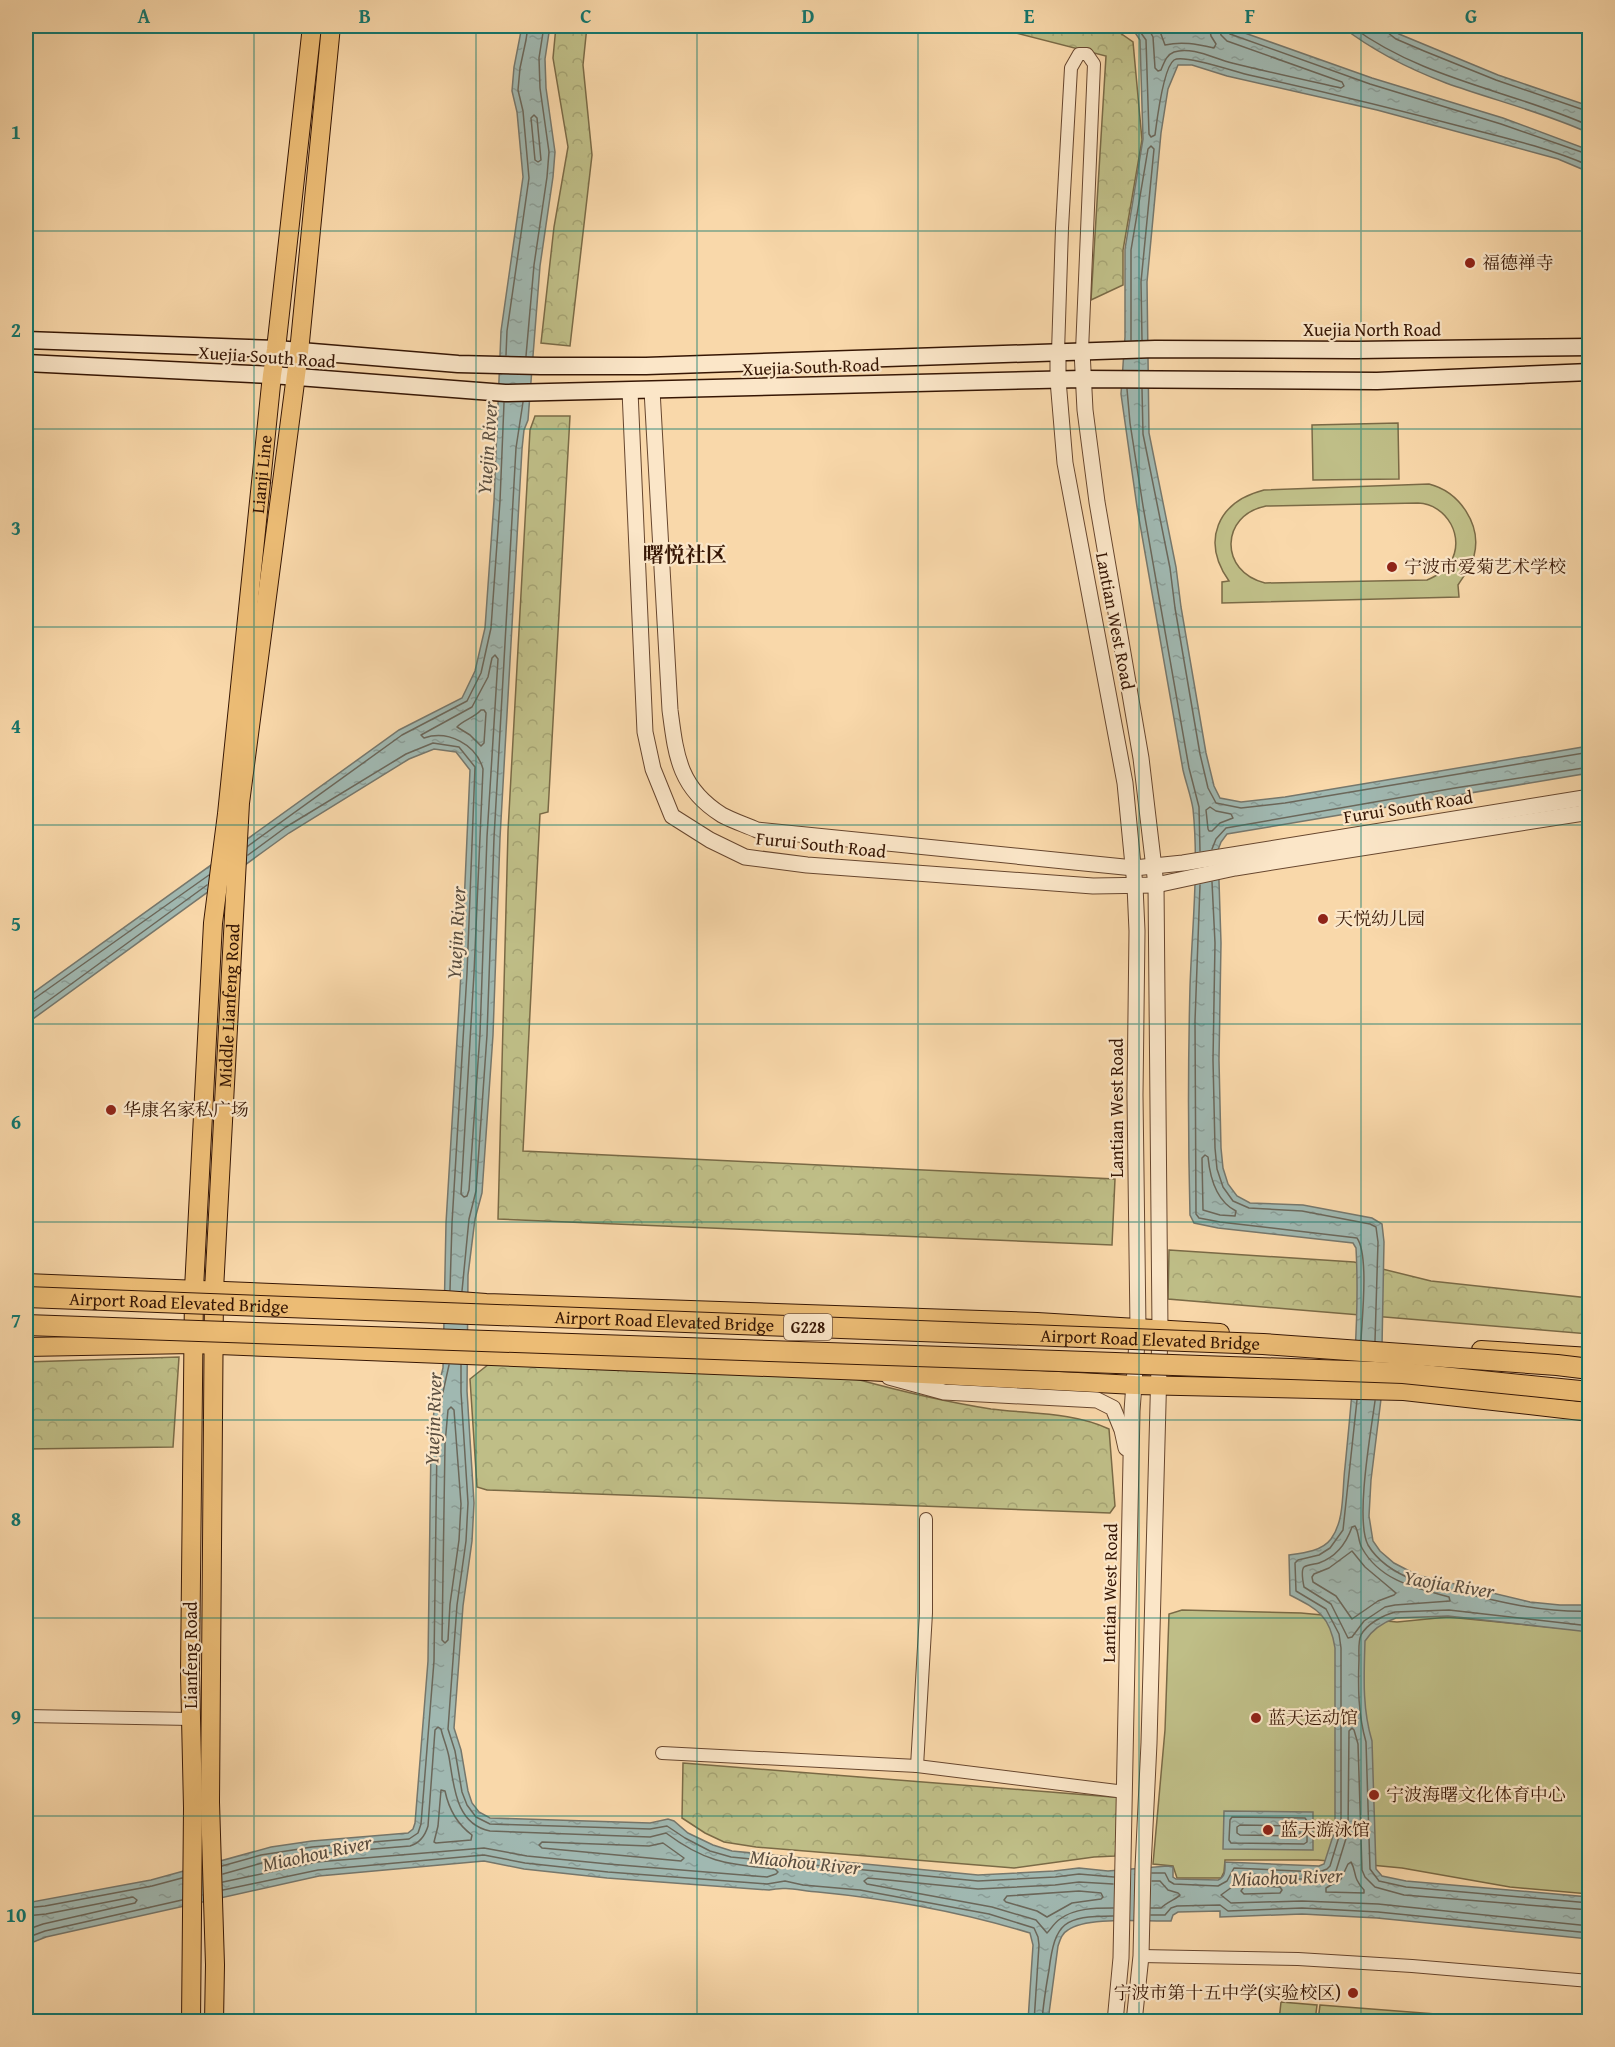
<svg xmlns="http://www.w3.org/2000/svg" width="1615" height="2047" font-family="'Gentium Book Plus','Noto Serif SC',serif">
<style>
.park{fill:url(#park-crowns);stroke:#7a6a46;stroke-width:1.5}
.pitch{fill:#bfbe87;stroke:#7a6a46;stroke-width:1.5;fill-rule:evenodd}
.water{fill:url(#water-ripples);stroke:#76776c;stroke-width:1.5}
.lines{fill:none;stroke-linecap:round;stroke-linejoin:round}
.shore{stroke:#6b675a;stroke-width:1.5}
.minor-casing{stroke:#67462e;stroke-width:14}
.tertiary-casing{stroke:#67462e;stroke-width:17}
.secondary-casing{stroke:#361604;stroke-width:19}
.primary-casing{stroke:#361604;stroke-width:20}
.minor{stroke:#fbe6c8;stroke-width:12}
.tertiary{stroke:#fbe6c8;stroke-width:15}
.secondary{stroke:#fbe6c8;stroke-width:16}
.primary{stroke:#ecbc75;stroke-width:18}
.trunk-bridge-casing{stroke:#361604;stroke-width:22;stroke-linecap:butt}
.trunk-bridge{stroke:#ecbc75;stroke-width:20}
.grid{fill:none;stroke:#0f766e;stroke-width:1.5;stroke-opacity:0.55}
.poi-dot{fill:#8f2418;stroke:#fbe6c8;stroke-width:2}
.labels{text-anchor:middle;stroke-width:4.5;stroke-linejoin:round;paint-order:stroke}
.shield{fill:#fbe6c8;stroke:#71543f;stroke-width:1.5}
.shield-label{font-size:16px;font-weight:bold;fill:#361604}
.poi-label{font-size:18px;fill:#361604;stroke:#fbe6c8;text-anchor:start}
.street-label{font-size:18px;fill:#361604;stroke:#fbe6c8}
.water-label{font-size:20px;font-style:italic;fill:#5b4f41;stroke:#fbe6c8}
.quarter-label{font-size:21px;font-weight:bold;fill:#361604;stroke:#fbe6c8}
.neatline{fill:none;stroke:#0f766e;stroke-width:2}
.grid-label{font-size:20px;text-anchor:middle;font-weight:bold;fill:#0f766e}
</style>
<defs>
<pattern id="park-crowns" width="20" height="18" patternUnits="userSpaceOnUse" patternTransform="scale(1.5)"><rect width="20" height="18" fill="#bfbe87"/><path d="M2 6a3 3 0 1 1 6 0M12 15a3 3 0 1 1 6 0" fill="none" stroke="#a5a373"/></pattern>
<pattern id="water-ripples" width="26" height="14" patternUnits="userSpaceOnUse" patternTransform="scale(1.5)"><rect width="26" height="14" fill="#a0b8b1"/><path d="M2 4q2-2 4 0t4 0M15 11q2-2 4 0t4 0" fill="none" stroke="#8a9d97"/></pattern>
</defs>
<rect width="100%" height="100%" fill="#f9d8aa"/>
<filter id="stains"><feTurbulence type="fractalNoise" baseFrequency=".00333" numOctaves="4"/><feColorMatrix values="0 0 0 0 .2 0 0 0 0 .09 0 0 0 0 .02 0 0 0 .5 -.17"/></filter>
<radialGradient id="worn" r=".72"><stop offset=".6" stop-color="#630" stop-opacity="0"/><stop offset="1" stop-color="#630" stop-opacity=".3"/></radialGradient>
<g class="park">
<polygon points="556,26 587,26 583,65 592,155 570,346 541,343 554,227 568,147 553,58"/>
<polygon points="989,26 1110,26 1133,42 1142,140 1123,250 1123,285 1091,300 1106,56"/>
<polygon points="535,416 570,416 548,812 540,814 523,1151 1115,1179 1112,1245 498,1219 508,831 530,430"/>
<polygon points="1169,1250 1354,1262 1431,1281 1589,1298 1589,1334 1168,1299"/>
<polygon points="179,1357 173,1447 26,1449 26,1362"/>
<path d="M 489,1364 L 856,1379 C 900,1391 946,1402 991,1409 C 1030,1414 1073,1412 1109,1429 L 1115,1506 L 1110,1513 L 487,1490 L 477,1487 L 470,1379 Z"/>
<polygon points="683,1763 1125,1798 1115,1856 1094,1857 1014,1868 756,1847 724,1842 705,1833 682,1818"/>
</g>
<g class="pitch">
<polygon points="1398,423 1399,479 1313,480 1312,425"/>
<path d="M 1429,484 C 1460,492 1482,525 1474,556 C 1471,568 1464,575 1458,585 L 1459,597 L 1222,603 L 1222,582 L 1229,581 C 1201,541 1217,502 1264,490 ZM 1418,503 C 1447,504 1466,538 1450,563 C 1444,572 1436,576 1427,580 L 1265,583 C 1219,572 1220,515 1266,506 Z"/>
<polygon points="1182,1610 1301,1613 1397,1622 1448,1617 1589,1631 1589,1894 1510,1887 1402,1868 1318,1860 1225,1860 1224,1872 1221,1878 1177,1878 1173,1866 1153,1864 1165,1730 1169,1614"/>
<polygon points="1281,2002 1317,2005 1315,2021 1279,2021"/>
<polygon points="1320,2005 1526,2021 1318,2021"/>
</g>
<g class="water">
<path d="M 522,26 L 550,26 L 545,59 L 546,88 L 555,152 L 553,177 L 540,266 L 528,420 L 524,430 L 522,449 L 500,838 L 493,1035 L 482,1193 L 475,1219 L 468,1275 L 467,1391 L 474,1503 L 472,1541 L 463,1606 L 454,1728 L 461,1750 L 468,1791 L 472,1803 L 479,1812 L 490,1818 L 650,1823 L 668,1819 L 674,1821 L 688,1833 L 713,1845 L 732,1851 L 978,1875 L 1054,1871 L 1079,1868 L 1108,1871 L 1167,1866 L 1173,1867 L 1173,1877 L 1176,1879 L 1218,1880 C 1226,1876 1225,1870 1225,1862 L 1319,1866 L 1324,1864 L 1335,1830 L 1335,1648 C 1330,1615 1317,1609 1290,1595 L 1289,1555 C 1304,1553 1322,1551 1331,1539 C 1345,1520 1342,1490 1345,1467 C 1352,1395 1360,1321 1356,1248 L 1353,1243 L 1218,1228 L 1194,1223 L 1190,1215 C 1188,1139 1188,1063 1190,987 C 1192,928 1199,868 1193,809 C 1191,796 1186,783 1183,770 L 1137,507 L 1121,394 L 1125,337 L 1125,249 L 1143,139 L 1140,40 L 1134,31 L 1123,26 L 1225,26 L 1372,78 L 1503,118 L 1589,150 L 1589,172 L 1558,159 L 1377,110 L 1227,76 L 1192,65 L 1178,65 L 1168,89 L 1161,133 L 1147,282 L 1149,433 L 1176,567 L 1181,607 L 1206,753 L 1214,786 L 1220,798 L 1241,802 L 1285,797 L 1589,746 L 1589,773 L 1227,834 L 1221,842 L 1218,850 L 1221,943 L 1219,1060 L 1221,1148 L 1223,1168 L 1228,1184 L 1237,1196 L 1250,1203 L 1303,1205 L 1372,1218 L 1382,1224 L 1384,1242 L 1381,1399 L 1371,1480 L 1369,1516 L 1373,1541 L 1380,1551 L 1394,1563 L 1417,1575 L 1530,1602 L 1560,1605 L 1589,1605 L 1589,1632 L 1448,1616 L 1396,1618 C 1384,1622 1372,1630 1365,1641 C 1364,1675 1362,1708 1372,1741 L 1376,1869 L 1382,1876 L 1406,1881 L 1589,1897 L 1589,1939 L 1377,1918 L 1302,1914 L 1220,1917 L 1220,1911 L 1178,1912 L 1173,1915 L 1171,1921 C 1146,1922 1087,1916 1068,1930 C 1062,1933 1060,1940 1058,1946 L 1048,2021 L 1028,2021 L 1033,1945 L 1030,1933 C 961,1912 890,1899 818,1892 C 801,1891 786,1886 769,1890 L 607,1878 L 524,1869 L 484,1861 L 319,1876 L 46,1937 L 26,1945 L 26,1903 L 151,1880 L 271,1847 L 312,1841 L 408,1833 L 413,1829 L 415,1823 L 428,1661 L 431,1443 L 435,1400 L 443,1368 L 446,1223 L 461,973 L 470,770 L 456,752 L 434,749 L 409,759 L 289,833 L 26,1024 L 26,998 L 399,730 L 462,698 L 475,671 L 485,628 L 494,501 L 501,331 L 523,177 L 517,112 L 512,91 L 514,67 Z"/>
<path d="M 1341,26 L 1388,26 L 1399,34 L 1498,75 L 1589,106 L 1589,133 C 1543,112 1493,100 1446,83 C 1409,69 1372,50 1341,26 Z"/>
<polygon points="1224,1811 1313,1812 1313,1850 1223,1849"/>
</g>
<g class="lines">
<g class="shore">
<path d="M 1136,26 L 1146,40 L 1149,134 L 1151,137 L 1155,135 C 1157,120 1163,68 1174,60 C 1183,54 1236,72 1249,75 C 1321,91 1392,108 1463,127 C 1506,138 1549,148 1590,166"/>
<path d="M 1147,26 L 1153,37 L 1155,68 L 1158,71 L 1161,70 C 1164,63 1166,55 1174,52 C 1192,46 1215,59 1232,63 C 1268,72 1305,80 1341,88 L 1344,86 L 1342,82 L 1227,41 L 1221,35 L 1219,26"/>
<path d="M 1158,26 L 1165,45 C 1182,41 1196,44 1214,48 L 1216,44 L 1211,36 L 1209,26"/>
<polyline points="1226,26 1227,30 1230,34 1370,84 1501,124 1590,155"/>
<path d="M 1351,26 C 1424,80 1510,90 1590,126"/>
<polyline points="1385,26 1387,32 1396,39 1424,51 1496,80 1590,112"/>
<polygon points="534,115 537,118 541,160 538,162 535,160 531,118"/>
<polyline points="1131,340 1131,250 1148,149 1151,146 1154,149 1141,282 1142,340"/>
<polyline points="506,355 507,331 529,178 523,111 518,90 520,68 526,40 528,26"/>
<polyline points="526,356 534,265 547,177 549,152 540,88 539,58 544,26"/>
<polyline points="1127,389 1130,423 1143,506 1189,768 1199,807 1200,851"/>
<polyline points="1142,389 1143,434 1170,568 1175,608 1200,754 1208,788 1216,803 1241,808 1285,803 1590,752"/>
<path d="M 495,655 L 498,659 L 487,837 L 480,1034 L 469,1190 L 467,1196 L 464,1197 L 461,1194 L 474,973 L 483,769 C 476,744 448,730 424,738 L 421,735 L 472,707 L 488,677 L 492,658 Z"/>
<path d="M 481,710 L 484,710 L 486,713 L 484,743 L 481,746 L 470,735 L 457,727 C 463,720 474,718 481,710 Z"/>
<polygon points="1210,807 1216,811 1231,814 1233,818 1220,823 1212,831 1209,831 1208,829 1206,810"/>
<polyline points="248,846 402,735 467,701 481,673 491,628 500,501 504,403"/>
<polyline points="1212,849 1216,839 1226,828 1455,788 1590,767"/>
<polyline points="248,855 286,827 406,754 433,743 459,747 475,767 467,973 452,1223 450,1290"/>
<polyline points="1212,882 1215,943 1213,1060 1215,1148 1217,1169 1223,1187 1233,1201 1249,1208 1302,1211 1370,1224 1376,1227 1378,1242 1375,1341"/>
<path d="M 1200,885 L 1195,1021 L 1196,1214 L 1199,1218 L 1220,1222 L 1357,1238 C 1369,1255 1362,1318 1361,1340"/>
<polyline points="26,1003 31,1001 209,875"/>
<polyline points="26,1017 207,885"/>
<path d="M 1205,1155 L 1208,1157 C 1210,1178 1216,1201 1236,1211 L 1235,1216 L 1220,1215 L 1203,1210 L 1202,1158 Z"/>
<polyline points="462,1291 469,1219 476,1191 487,1035 494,838 516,448 523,402"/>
<polyline points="461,1365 461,1392 468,1503 466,1541 457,1605 448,1729 455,1751 462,1792 467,1805 476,1817 490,1824 650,1829 667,1826 685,1838 710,1851 731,1857 978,1881 1055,1877 1079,1874 1114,1877"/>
<path d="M 1375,1401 C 1371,1431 1355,1520 1368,1545 C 1378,1562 1398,1574 1416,1581 C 1473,1595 1530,1613 1590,1611"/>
<polygon points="451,1407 454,1410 461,1504 459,1540 450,1604 448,1640 445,1643 442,1640 445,1444 448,1410"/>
<path d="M 1355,1526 C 1359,1532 1358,1541 1362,1548 C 1380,1581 1416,1588 1449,1597 L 1450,1601 L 1395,1605 L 1385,1607 L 1364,1621 L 1352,1637 L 1348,1638 L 1331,1604 L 1304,1587 C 1303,1582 1301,1570 1304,1567 C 1307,1565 1316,1564 1319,1563 C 1336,1557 1346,1544 1352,1527 Z"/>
<polygon points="1352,1551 1365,1567 1396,1593 1394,1595 1378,1601 1352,1619 1336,1596 1313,1582 1312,1577 1314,1574 1329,1568"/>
<path d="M 1590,1626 L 1449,1610 L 1395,1612 C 1383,1615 1367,1624 1361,1635 C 1358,1642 1359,1651 1359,1659 C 1358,1688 1358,1714 1366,1742 L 1370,1869 L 1379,1881 L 1406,1887 L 1590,1903"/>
<path d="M 441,1790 L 445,1791 C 449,1810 457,1824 472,1835 L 471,1840 L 436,1843 L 434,1842 L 438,1826 Z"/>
<polygon points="1232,1817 1305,1818 1307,1821 1307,1842 1304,1844 1231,1843 1229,1840 1230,1820"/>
<polygon points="1240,1825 1297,1826 1300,1828 1300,1834 1297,1836 1240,1835 1237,1833 1237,1827"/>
<polygon points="542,1842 649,1846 663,1843 684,1858 681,1861 542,1848 539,1845"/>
<path d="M 1351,1862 C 1357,1872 1352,1877 1364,1890 L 1364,1893 L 1326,1892 L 1326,1888 L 1341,1879 L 1348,1864 Z"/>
<polyline points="222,1866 261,1855 312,1847 409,1839 418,1833 421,1824 434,1661 437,1443 441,1401 449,1365"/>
<polyline points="1152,1873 1165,1873 1169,1881 1174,1884 1218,1886 1227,1881 1234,1868 1319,1872 1327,1869 1330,1866 1341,1830 1341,1648 1339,1634 1326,1609 1296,1591 1295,1563 1298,1560 1319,1555 1330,1548 1343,1530 1357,1400"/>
<path d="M 223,1874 L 262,1863 L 313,1854 L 410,1846 C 420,1843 425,1836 428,1826 L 435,1730 L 438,1727 L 441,1729 C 443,1738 447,1747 449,1757 C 454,1785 455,1824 490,1831 L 650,1837 L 666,1833 C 706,1863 728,1864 775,1869 L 778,1872 L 776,1874 L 767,1877 L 608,1864 L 527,1856 L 484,1848 L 317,1862 L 223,1882"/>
<polygon points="1245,1885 1280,1887 1282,1890 1280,1893 1244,1894 1241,1891"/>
<polyline points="223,1890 318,1870 484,1855 525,1863 608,1872 767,1884 785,1881 803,1885 860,1890 989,1914 1034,1928 1038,1937 1039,1945 1034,2022"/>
<polygon points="1079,1891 1101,1893 1103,1897 1101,1899 1072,1903 1047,1917 1037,1911 1006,1902 1004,1900 1007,1896"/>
<polyline points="26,1908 45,1906 152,1886 182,1878"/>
<path d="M 1113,1908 C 1095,1908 1075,1908 1060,1919 C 1054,1923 1051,1929 1047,1933 L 1036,1920 L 992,1907 L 867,1884 L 864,1881 L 868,1878 L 978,1889 L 1055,1885 L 1079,1882 L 1113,1884"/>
<path d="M 1151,1908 L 1161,1908 C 1167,1902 1178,1898 1180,1895 L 1178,1893 L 1168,1890 L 1160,1881 L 1152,1881"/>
<polyline points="1590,1910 1404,1895 1375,1887 1365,1877 1362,1870 1358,1744 1354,1730 1352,1728 1349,1731 1348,1832 1336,1871 1331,1876 1320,1880 1240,1876 1232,1887 1221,1895 1231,1903 1302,1901 1378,1904 1590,1926"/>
<polyline points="1151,1915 1165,1915 1171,1908 1177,1906 1220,1905 1228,1911 1302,1908 1378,1912 1590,1933"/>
<polyline points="26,1916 46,1914 133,1897 137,1900 135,1903 43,1924 26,1930"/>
<polyline points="26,1938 45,1931 182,1900"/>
<path d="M 1042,2022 C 1043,2004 1046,1987 1049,1970 C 1055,1922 1064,1916 1113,1916"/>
</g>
<defs>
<g id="minor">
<polyline points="1058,352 1062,228 1071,68 1079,54 1087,54 1094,64 1082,351"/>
<polyline points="26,1716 191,1719"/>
<polyline points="662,1753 917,1766 1125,1792"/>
<polyline points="917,1766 926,1613 926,1519"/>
<polyline points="1141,1956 1298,1959 1412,1966 1590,1981"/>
</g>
<g id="tertiary">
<polyline points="1082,351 1085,410 1097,502 1141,758 1156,885 1160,1329 1149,1743 1143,1868 1141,1956 1134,2022"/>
<polyline points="1058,352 1058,380 1065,463 1125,783 1135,886 1137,931 1135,1095 1138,1328 1132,1411 1121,1958 1115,2022"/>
<path d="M 652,390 L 670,710 C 676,756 679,788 722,815 C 733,821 746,825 757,830 L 1134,868 L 1183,863 L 1590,797"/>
<polyline points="630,391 645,732 653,769 672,816 710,840 745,857 807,865 1093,886 1156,885 1235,868 1590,812"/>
<polyline points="889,1377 944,1392 1097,1400 1113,1408 1122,1430 1126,1448"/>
</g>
<g id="secondary">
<polyline points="26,340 276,349 458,364 541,366 646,366 1155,349 1356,350 1590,347"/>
<polyline points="26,363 272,375 505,393 1082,379 1377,381 1590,372"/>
</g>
<g id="primary">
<polyline points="26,1283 445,1300 486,1303 1037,1322 1220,1333"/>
<polyline points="26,1347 193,1344 865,1371 1135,1385 1404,1391 1590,1412"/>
<polyline points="1481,1350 1590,1357"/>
<path id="s1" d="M 191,2022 L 193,1808 L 190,1673 L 194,1289 L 213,923 L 227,814 L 272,375 L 276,349 L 312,26"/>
<path id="s2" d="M 214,2022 L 215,1965 L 210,1802 L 214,1290 L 240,803 L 299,352 L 331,26"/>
</g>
</defs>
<use href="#minor" class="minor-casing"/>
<use href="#tertiary" class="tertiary-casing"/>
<use href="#secondary" class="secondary-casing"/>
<use href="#primary" class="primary-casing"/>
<use href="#minor" class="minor"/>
<use href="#tertiary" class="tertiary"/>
<use href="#secondary" class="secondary"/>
<use href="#primary" class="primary"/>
<defs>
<g id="trunk-bridge">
<path id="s3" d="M 26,1297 L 1263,1344 L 1557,1365 L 1590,1369"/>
<polyline points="26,1325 1403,1373 1590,1392"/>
</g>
</defs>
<use href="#trunk-bridge" class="trunk-bridge-casing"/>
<use href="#trunk-bridge" class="trunk-bridge"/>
</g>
<path class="grid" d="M 254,26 L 254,2022M 476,26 L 476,2022M 697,26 L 697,2022M 918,26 L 918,2022M 1139,26 L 1139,2022M 1361,26 L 1361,2022M 26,231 L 1590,231M 26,429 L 1590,429M 26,627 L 1590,627M 26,825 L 1590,825M 26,1024 L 1590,1024M 26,1222 L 1590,1222M 26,1420 L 1590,1420M 26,1618 L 1590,1618M 26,1816 L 1590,1816"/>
<g class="poi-dot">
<circle cx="1470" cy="263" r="6"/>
<circle cx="1392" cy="567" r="6"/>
<circle cx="1323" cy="919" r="6"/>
<circle cx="111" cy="1110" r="6"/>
<circle cx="1256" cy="1718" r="6"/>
<circle cx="1374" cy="1795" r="6"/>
<circle cx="1268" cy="1830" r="6"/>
<circle cx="1353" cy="1993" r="6"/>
</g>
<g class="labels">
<rect class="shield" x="784" y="1314" width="48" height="26" rx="4.5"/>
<g class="shield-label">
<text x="808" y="1333">G228</text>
</g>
<g class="poi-label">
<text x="1482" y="269">福德禅寺</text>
<text x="1404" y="573">宁波市爱菊艺术学校</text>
<text x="1335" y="925">天悦幼儿园</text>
<text x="123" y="1116">华康名家私广场</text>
<text x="1268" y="1724">蓝天运动馆</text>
<text x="1386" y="1801">宁波海曙文化体育中心</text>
<text x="1280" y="1836">蓝天游泳馆</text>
<text x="1341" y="1999" text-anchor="end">宁波市第十五中学(实验校区)</text>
</g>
<g class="street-label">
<text x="1372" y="336">Xuejia North Road</text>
<text transform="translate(267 357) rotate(4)" y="6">Xuejia South Road</text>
<text transform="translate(811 367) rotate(-2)" y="6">Xuejia South Road</text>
<text dy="6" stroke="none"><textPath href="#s1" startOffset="1551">Lianji Line</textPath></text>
<text transform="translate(1115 621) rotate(79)" y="6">Lantian West Road</text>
<text transform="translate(1408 807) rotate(-9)" y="6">Furui South Road</text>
<text transform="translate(821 845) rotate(6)" y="6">Furui South Road</text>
<text dy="6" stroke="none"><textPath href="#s2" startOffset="1017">Middle Lianfeng Road</textPath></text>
<text transform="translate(1117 1108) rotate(-90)" y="6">Lantian West Road</text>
<text dy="6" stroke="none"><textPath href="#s3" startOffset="153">Airport Road Elevated Bridge</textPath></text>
<text dy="6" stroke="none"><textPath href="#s3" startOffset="639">Airport Road Elevated Bridge</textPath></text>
<text dy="6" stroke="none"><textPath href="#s3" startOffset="1125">Airport Road Elevated Bridge</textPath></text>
<text transform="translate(1110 1593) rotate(-89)" y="6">Lantian West Road</text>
<text transform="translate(191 1655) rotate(-90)" y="6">Lianfeng Road</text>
</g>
<g class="water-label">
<text transform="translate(487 448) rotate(-86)" y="7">Yuejin River</text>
<text transform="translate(456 933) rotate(-87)" y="7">Yuejin River</text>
<text transform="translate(433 1419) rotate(-88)" y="7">Yuejin River</text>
<text transform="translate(1449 1584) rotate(9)" y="7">Yaojia River</text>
<text transform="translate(317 1853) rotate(-12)" y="7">Miaohou River</text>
<text transform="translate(805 1862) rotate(6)" y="7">Miaohou River</text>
<text transform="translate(1287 1877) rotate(-2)" y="7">Miaohou River</text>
</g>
<g class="quarter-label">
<text x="685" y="562">曙悦社区</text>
</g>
</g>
<rect width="1615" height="2047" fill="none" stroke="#f9d8aa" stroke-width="66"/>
<rect x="33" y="33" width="1549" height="1981" class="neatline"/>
<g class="grid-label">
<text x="144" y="23">A</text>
<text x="365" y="23">B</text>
<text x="586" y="23">C</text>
<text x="808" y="23">D</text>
<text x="1029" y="23">E</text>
<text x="1250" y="23">F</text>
<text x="1471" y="23">G</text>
<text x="16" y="139">1</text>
<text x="16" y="337">2</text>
<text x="16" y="535">3</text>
<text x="16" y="733">4</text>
<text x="16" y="931">5</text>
<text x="16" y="1129">6</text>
<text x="16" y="1327">7</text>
<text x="16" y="1526">8</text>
<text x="16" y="1724">9</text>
<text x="16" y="1922">10</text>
</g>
<rect width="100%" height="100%" filter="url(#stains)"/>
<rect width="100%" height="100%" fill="url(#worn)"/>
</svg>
